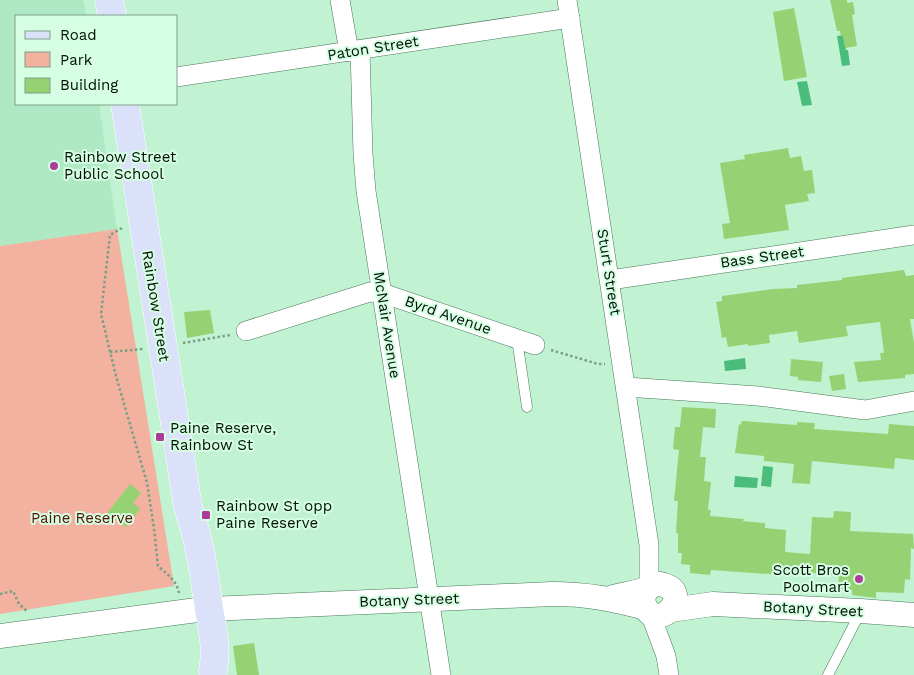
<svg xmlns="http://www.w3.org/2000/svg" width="914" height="675" font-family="'Work Sans',sans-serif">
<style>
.built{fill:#afe9c3}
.green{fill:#f3b19f}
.water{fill:#4abd7d}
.building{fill:#94d273}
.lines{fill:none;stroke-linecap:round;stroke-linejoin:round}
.service-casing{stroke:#48775a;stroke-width:11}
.minor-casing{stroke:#48775a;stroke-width:20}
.tertiary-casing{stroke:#48775a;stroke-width:25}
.primary-casing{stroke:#fff;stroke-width:29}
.path{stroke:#7a9e86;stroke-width:2.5;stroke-dasharray:2.5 2.5;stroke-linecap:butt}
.service{stroke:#fff;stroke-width:10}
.minor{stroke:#fff;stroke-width:19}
.tertiary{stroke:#fff;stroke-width:24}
.primary{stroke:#dce1fa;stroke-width:28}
.poi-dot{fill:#ad3c98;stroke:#d5fee3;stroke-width:2}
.labels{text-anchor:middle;stroke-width:4;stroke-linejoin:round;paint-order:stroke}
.street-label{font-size:15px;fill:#010f05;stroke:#d5fee3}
.poi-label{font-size:15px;fill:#010f05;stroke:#d5fee3;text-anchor:start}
.park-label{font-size:15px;fill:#510;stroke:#d5fee3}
</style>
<rect width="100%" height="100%" fill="#c1f3d2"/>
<polygon class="built" points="0,0 83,0 86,16 16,16 16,104 99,104 117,229 0,246"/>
<polygon class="green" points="117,229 174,586 0,614 0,246"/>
<g class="water">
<polygon points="843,35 846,50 848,50 850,65 842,66 837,36"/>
<polygon points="807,81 812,105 802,106 797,82"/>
<polygon points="745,358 746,369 725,371 724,361"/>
<polygon points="763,466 773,467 771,487 761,486"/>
<polygon points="735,476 758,478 757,488 734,487"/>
</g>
<g class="building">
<polygon points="830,0 847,0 847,3 853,2 855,14 852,15 857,46 845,48 843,36 841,36 840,31 837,31"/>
<polygon points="794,8 807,77 784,81 773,12"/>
<polygon points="788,148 790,158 801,156 804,171 812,170 815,193 807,194 809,201 785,205 789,230 724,239 722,224 730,223 720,163 745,159 744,155"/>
<polygon points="904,270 906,276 914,275 914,319 910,319 914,343 914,374 905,375 905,378 858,382 854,362 881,360 880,353 884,353 880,322 846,326 848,336 799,343 797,331 769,335 770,343 748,346 748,344 728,347 726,337 722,338 716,302 722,301 722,296 773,289 797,288 797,285 842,280 842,278"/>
<polygon points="210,310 214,333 187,338 184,312"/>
<polygon points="791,359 823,362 821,382 798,380 798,377 790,376"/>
<polygon points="844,374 846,389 832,391 829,376"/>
<polygon points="682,407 716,409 715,428 703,427 700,457 706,457 704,481 711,482 708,510 711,510 710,516 744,519 743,521 765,523 765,528 786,530 785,552 810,554 812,517 833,518 834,511 851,512 850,531 913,534 914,549 911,548 910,580 905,579 904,593 876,592 876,598 852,595 852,590 838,589 839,575 784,571 784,575 711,570 710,575 690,573 690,565 681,564 682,553 678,553 678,533 676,533 678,501 674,501 679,450 673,449 675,427 680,427"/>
<polygon points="742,421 797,425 797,422 815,423 814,429 888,434 889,424 914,426 914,460 895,458 894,469 812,461 810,484 792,483 794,464 764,461 764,456 735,453 739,424 741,425"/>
<polygon points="130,484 141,493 133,503 140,509 126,527 107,513"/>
<polygon points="254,643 259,675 237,675 233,646"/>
</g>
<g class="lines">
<defs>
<g id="service">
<polyline points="517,339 527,407"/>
<polyline points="828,675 861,611"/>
</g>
<g id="minor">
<polyline points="340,0 349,52"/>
<polyline points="567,0 649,545 649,587"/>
<polyline points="360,50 363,154 366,191 441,675"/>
<polyline points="176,77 570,18"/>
<polyline points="610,280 914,235"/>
<polyline points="246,331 370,292 382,293 535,345"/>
<polyline points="626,387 758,396 865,410 914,401"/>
<polyline points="650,613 666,656 669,675"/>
</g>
<g id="tertiary">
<path d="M 613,597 C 623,594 636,593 646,589 C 650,588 652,585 657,584 C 659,583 661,584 664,585 C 693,594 659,633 645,607 C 642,601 644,594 647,589"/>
<path d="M 209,609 L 552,594 C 587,594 612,599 646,608"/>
<polyline points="671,610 713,604 861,611 914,615"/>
<polyline points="0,636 197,610"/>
</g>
<g id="primary">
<polyline points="109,0 112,16"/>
<path d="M 125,104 L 188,507 C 200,542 204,573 209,609 C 213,632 217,648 213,671"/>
</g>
</defs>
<use href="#service" class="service-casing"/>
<use href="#minor" class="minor-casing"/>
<use href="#tertiary" class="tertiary-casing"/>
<use href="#primary" class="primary-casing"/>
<g class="path">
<path d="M 122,228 L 110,235 L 101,314 L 116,376 L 147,483 L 154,528 L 158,566 C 167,574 177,581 179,593"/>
<polyline points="183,343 230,335"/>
<polyline points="551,350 598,364 605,364"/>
<polyline points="110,352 143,349"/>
<polyline points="0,594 13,591 19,604 28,612"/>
</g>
<use href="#service" class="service"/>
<use href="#minor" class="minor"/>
<use href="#tertiary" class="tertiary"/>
<use href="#primary" class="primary"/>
</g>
<g class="poi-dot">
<circle cx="54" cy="166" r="5"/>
<rect x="155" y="432" width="10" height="10" rx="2.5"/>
<rect x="201" y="510" width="10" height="10" rx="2.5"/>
<circle cx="859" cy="579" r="5"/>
</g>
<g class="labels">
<g class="street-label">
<text transform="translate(373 48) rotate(-9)" y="5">Paton Street</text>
<text transform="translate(762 257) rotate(-8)" y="5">Bass Street</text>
<text transform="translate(609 272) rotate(81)" y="5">Sturt Street</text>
<text transform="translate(156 306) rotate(81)" y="5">Rainbow Street</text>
<text transform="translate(448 315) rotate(19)" y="5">Byrd Avenue</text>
<text transform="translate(387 325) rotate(81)" y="5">McNair Avenue</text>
<text transform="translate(409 600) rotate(-2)" y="5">Botany Street</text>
<text transform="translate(813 609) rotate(3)" y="5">Botany Street</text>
</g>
<g class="poi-label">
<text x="64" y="162">Rainbow Street<tspan x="64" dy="17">Public School</tspan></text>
<text x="170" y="433">Paine Reserve,<tspan x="170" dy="17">Rainbow St</tspan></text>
<text x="216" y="511">Rainbow St opp<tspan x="216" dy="17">Paine Reserve</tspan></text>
<text x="849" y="575" text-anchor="end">Scott Bros<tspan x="849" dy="17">Poolmart</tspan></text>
</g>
<g class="park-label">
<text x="82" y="523">Paine Reserve</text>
</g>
</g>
<rect x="15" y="15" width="162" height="90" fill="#d5fee3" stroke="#809e8a"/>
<rect x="25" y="31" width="25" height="8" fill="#dce1fa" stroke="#809e8a"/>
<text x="60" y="40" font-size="15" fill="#010f05">Road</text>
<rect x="25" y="52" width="25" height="15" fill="#f3b19f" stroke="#809e8a"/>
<text x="60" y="65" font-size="15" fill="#010f05">Park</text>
<rect x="25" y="78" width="25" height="15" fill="#94d273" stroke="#809e8a"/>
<text x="60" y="90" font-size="15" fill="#010f05">Building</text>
</svg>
